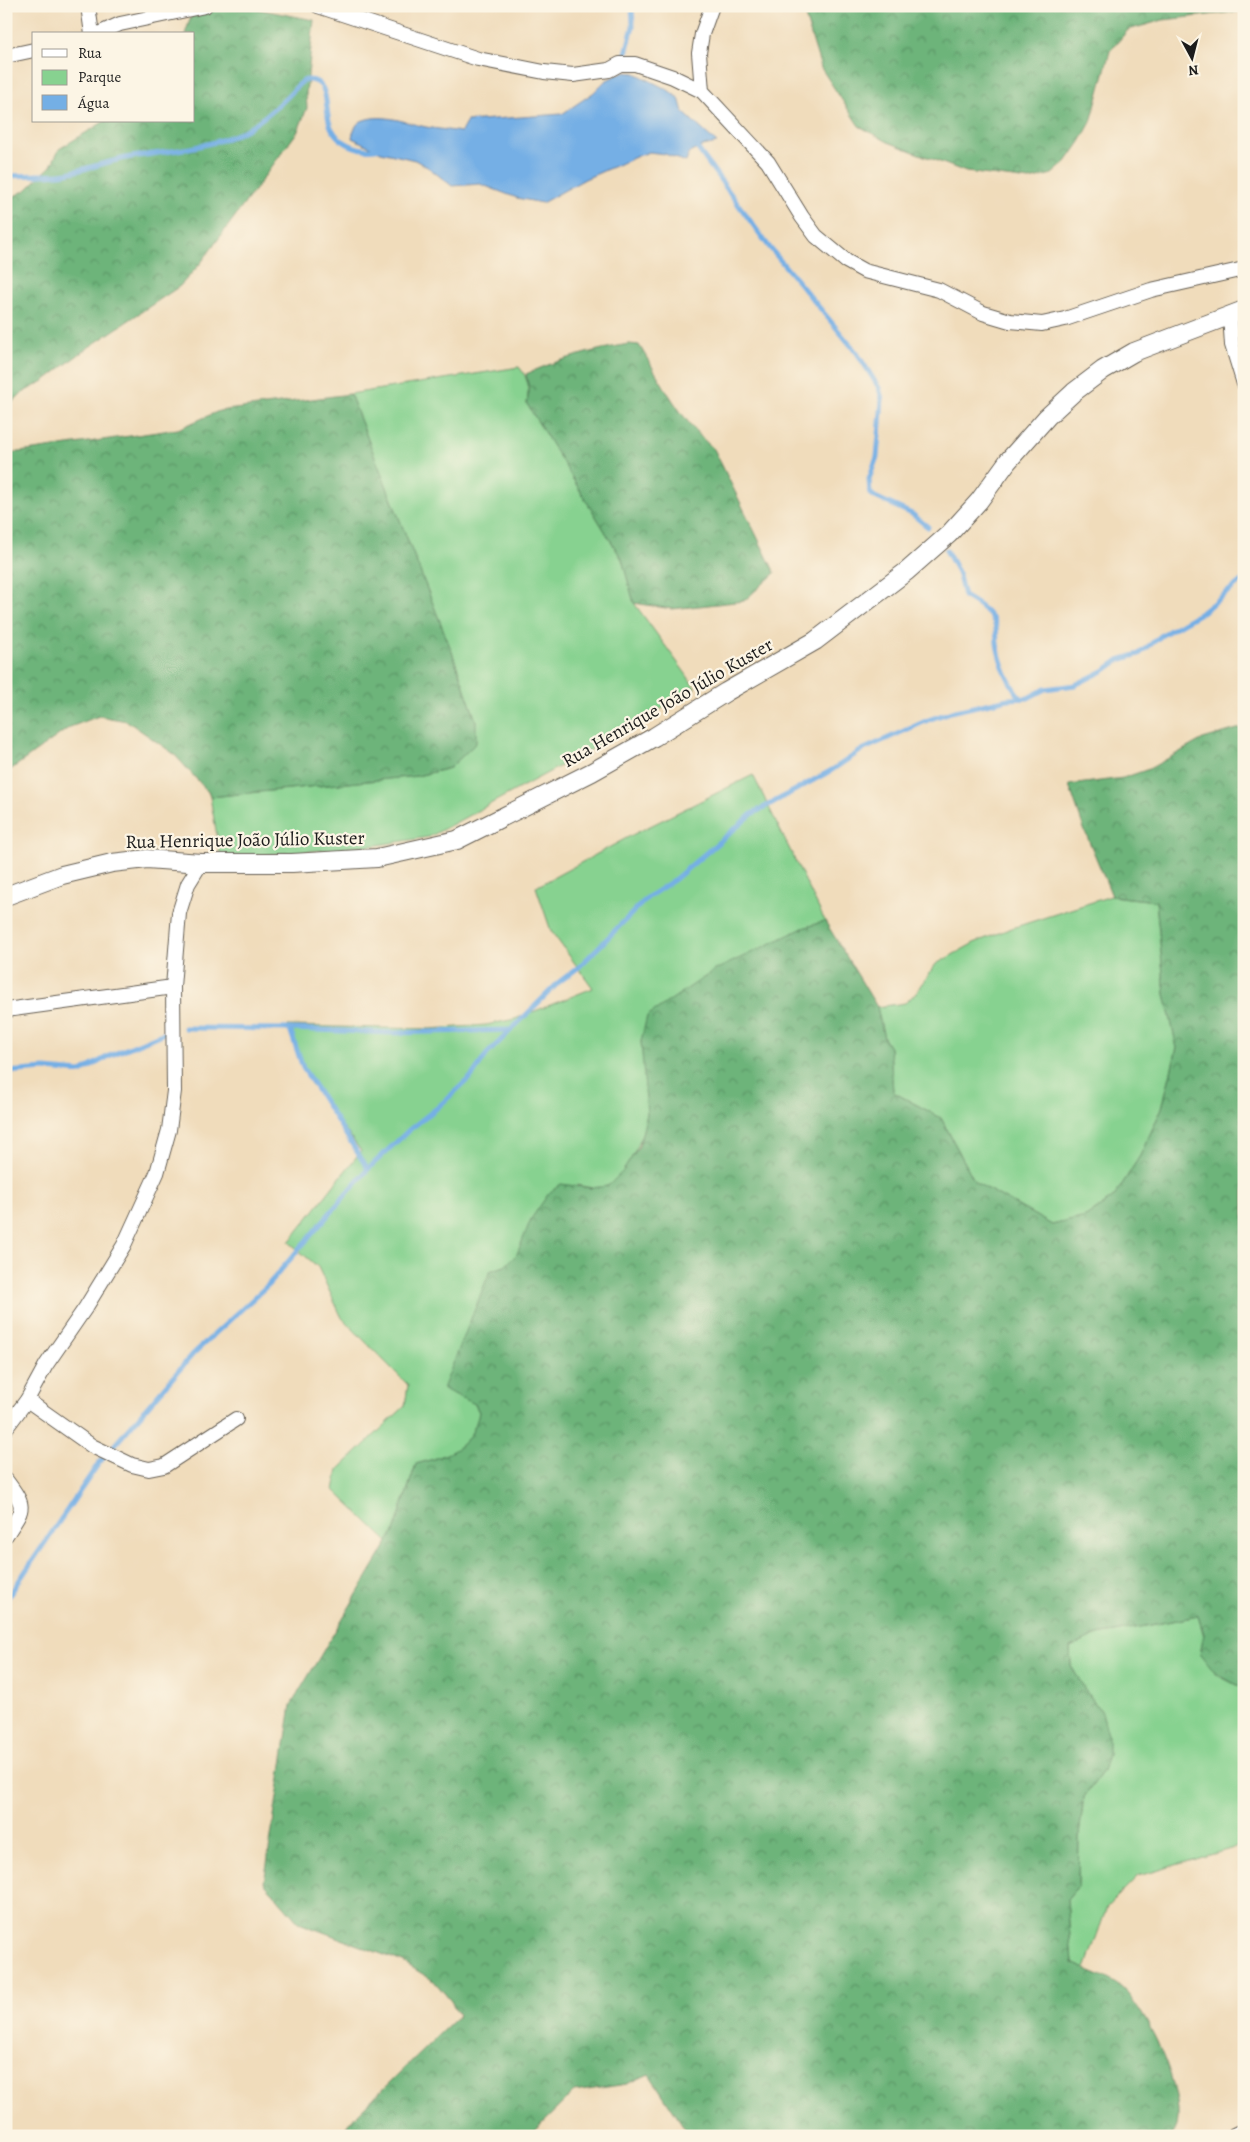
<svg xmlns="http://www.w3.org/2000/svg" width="1250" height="2142" font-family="Alegreya,serif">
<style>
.green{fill:#87d290;stroke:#527756}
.forest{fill:url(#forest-crowns);stroke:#44684b}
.water{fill:#74afe5;stroke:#486680}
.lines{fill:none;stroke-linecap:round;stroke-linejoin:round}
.stream{stroke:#74afe5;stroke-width:5}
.minor-casing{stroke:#665f54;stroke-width:16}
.tertiary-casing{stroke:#665f54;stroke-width:20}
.minor{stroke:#fff;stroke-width:14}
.tertiary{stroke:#fff;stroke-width:18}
.labels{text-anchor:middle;stroke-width:4.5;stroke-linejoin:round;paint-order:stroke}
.street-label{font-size:19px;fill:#1c1c1c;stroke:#fcf5e5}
</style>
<defs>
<pattern id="forest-crowns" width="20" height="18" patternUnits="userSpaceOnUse" patternTransform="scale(1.25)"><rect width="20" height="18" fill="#6db47a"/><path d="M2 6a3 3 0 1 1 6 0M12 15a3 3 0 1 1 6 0" fill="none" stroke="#599263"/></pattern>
</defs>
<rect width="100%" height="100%" fill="#fcf5e5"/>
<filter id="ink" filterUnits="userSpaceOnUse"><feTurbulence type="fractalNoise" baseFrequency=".02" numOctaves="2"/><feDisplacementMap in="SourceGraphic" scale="10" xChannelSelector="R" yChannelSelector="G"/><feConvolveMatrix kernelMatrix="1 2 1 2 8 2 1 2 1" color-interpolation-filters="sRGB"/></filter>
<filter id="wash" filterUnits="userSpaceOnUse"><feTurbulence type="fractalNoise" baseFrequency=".0096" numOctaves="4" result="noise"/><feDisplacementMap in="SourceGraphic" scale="20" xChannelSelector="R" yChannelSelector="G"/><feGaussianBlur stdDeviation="1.12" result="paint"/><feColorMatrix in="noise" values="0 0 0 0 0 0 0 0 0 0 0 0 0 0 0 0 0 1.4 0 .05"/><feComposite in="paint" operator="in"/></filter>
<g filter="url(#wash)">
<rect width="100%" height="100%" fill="#f0dcbb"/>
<g class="green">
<path d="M 519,367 C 529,378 529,389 527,404 L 622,559 L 634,603 L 686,674 L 695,688 L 627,730 L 429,837 L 365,847 L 221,858 L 210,797 L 417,776 L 450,768 L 476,721 L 452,652 L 350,394 Z"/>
<path d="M 753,775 L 825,921 L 803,928 L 641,1041 C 643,1063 648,1091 647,1114 C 645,1133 626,1178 607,1186 C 598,1190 586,1187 577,1185 L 517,1254 L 505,1266 L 490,1271 L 475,1405 L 479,1412 C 472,1449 449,1455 416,1464 L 394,1532 L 388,1542 L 334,1490 L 338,1470 L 405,1406 L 408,1385 L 342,1318 L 318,1267 L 289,1242 L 361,1151 L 311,1084 L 288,1026 L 430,1029 L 486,1025 L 515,1019 L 593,988 L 551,931 L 536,887 L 634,834 Z"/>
<polygon points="1111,896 1156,901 1165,994 1177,1048 1162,1108 1140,1156 1114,1197 1086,1217 1052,1225 975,1182 941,1118 893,1092 890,1048 884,1038 877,1007 905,1003 917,992 936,964 974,943 1009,929"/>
<polygon points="1198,1616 1215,1674 1244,1689 1244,1845 1138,1876 1107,1907 1085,1969 1072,1963 1067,1899 1078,1886 1079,1835 1084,1797 1103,1771 1102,1712 1089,1696 1071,1666 1070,1647 1098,1635"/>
</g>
<g class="forest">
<polygon points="802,6 1244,6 1244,11 1163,20 1128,30 1110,51 1091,122 1080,142 1066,162 1052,174 1030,180 966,172 888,142 859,126 821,68"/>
<polygon points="194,8 257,9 314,20 306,94 307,108 298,131 200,264 180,286 86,349 44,381 22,393 6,408 6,200 26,190 51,166 59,149 105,121 194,121 194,34 185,34"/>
<path d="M 629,344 L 639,345 C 662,382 681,421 714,449 L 775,573 L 744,601 L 672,609 L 634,603 L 622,559 L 527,404 L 529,389 L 526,374 C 560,359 592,350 629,344 Z"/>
<polygon points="350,394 452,652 476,721 476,743 450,768 417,776 210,797 208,792 174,754 127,721 99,716 70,727 6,773 6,454 178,429 219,411"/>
<path d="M 1244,727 L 1244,1689 L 1215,1673 L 1200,1654 L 1204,1634 L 1198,1616 L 1098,1635 L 1070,1647 L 1071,1666 L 1089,1696 L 1102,1712 L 1108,1735 L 1108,1755 L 1103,1771 L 1084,1797 L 1079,1835 L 1078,1886 L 1067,1899 L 1072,1963 C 1088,1971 1110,1976 1123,1989 C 1148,2013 1185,2091 1177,2126 C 1176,2129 1174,2133 1172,2136 L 690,2136 L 649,2074 L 627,2084 L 574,2092 L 529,2136 L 341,2136 L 354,2117 L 459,2015 L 451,2001 L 434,1981 L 403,1962 L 299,1923 L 264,1883 L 291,1705 L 394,1532 L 416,1464 C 449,1455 472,1448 479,1412 L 475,1404 L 443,1389 L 490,1271 L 505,1266 L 517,1254 L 531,1219 L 549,1193 L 561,1184 L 591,1188 L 608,1186 L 623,1171 L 639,1146 L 647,1114 L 641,1041 L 647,1016 L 715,970 L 803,928 L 825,921 L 877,1007 L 884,1038 L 890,1048 L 893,1092 L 941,1118 L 975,1182 L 1052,1225 L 1086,1217 L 1114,1197 L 1140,1156 L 1162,1108 L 1177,1048 L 1165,994 L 1156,901 L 1112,896 L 1084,829 L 1069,785 L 1123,778 L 1149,769 L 1203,739 Z"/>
</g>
<path class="water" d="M 623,72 L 635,73 L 668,90 L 679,98 L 683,112 L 717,143 L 703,146 L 689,153 L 686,162 L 665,154 L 649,152 L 638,156 L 585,179 L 542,203 L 517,198 L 480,184 L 452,186 L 429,168 L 415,160 L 381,152 L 352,138 C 353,131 356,122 364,120 C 384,113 407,123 426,127 C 437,129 449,130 461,132 L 467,121 L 562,114 L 593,93 L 605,81 Z"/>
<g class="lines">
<g class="stream">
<polyline points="625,57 633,26 632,6"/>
<polyline points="695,145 770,248 857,353 879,388 882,399 881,412 877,457 869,479 870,493 875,497 912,514 928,527"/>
<path d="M 6,176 C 26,175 48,176 67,173 C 87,169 106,162 126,158 C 162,152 213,148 245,130 C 259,122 280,105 292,92 C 296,88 300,81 306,80 C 330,78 325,107 329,121 C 334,143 360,153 381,148"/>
<path d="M 946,550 L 958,572 L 964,596 C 974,602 985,608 992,618 C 998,626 996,635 997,644 C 1000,662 1009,685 1021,698"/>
<polyline points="185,1028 290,1029 392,1033 510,1030"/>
<polyline points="290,1029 303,1068 368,1169"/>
<polyline points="6,1072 45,1069 81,1072 109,1056 169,1031"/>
<polyline points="6,1600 99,1463 193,1354 268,1285 368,1169 409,1130 437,1108 472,1076 487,1054 559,982 579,967 648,897 674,880 752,814 832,770 862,750 928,720 951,712 1008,699 1028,698 1045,689 1075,685 1105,670 1119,660 1139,654 1162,635 1202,612 1244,579"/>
</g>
</g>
</g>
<g filter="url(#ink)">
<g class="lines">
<defs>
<g id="minor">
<polyline points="88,6 92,34"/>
<polyline points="318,6 478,59 544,72 573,75 609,70 620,64 635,64 673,77 702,91"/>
<polyline points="712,6 702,34 699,53 702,91 768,162 802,217 816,236 846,261 864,271 939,290 983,313 1010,321 1042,324 1065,319 1151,290 1244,269"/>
<polyline points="98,34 120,24 205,6"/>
<polyline points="6,56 34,50"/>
<polyline points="1230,315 1232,345 1244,384"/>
<polyline points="6,1010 173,987"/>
<polyline points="27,1400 92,1446 132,1465 149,1469 164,1466 236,1419"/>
<polyline points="6,1428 27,1400 46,1365 86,1307 124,1245 157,1173 169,1130 174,1091 173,987 179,913 188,884 201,863"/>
<path d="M 6,1480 C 27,1508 24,1508 6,1535"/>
<polyline points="1232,2136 1244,2130"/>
</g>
<polyline id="tertiary" points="6,896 62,875 112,863 147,859 201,863 292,863 377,858 457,840 592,772 654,737 726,692 815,641 907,571 949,534 979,501 1008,461 1047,417 1074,392 1103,370 1134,352 1244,310"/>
</defs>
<use href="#minor" class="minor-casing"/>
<use href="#tertiary" class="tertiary-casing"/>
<use href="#minor" class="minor"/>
<use href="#tertiary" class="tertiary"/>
</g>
</g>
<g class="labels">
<g class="street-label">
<text transform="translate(667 702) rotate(-30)" y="7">Rua Henrique João Júlio Kuster</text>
<text transform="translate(245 839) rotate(-1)" y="7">Rua Henrique João Júlio Kuster</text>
</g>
</g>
<rect width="1250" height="2142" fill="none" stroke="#fcf5e5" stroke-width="25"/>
<rect x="32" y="32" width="162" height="90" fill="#fcf5e5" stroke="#a29e95"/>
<rect x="42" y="49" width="25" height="8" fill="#ffffff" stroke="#a29e95"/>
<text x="78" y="58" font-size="15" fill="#1c1c1c">Rua</text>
<rect x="42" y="70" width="25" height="15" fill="#87d290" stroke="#a29e95"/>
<text x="78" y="82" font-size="15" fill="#1c1c1c">Parque</text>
<rect x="42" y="95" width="25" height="15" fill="#74afe5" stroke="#a29e95"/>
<text x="78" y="108" font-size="15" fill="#1c1c1c">Água</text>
<g transform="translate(1192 58) rotate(173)" stroke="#fcf5e5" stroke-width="4" paint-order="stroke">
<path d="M0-4L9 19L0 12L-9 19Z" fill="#1c1c1c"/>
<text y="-8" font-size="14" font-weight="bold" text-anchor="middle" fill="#1c1c1c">N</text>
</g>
</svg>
